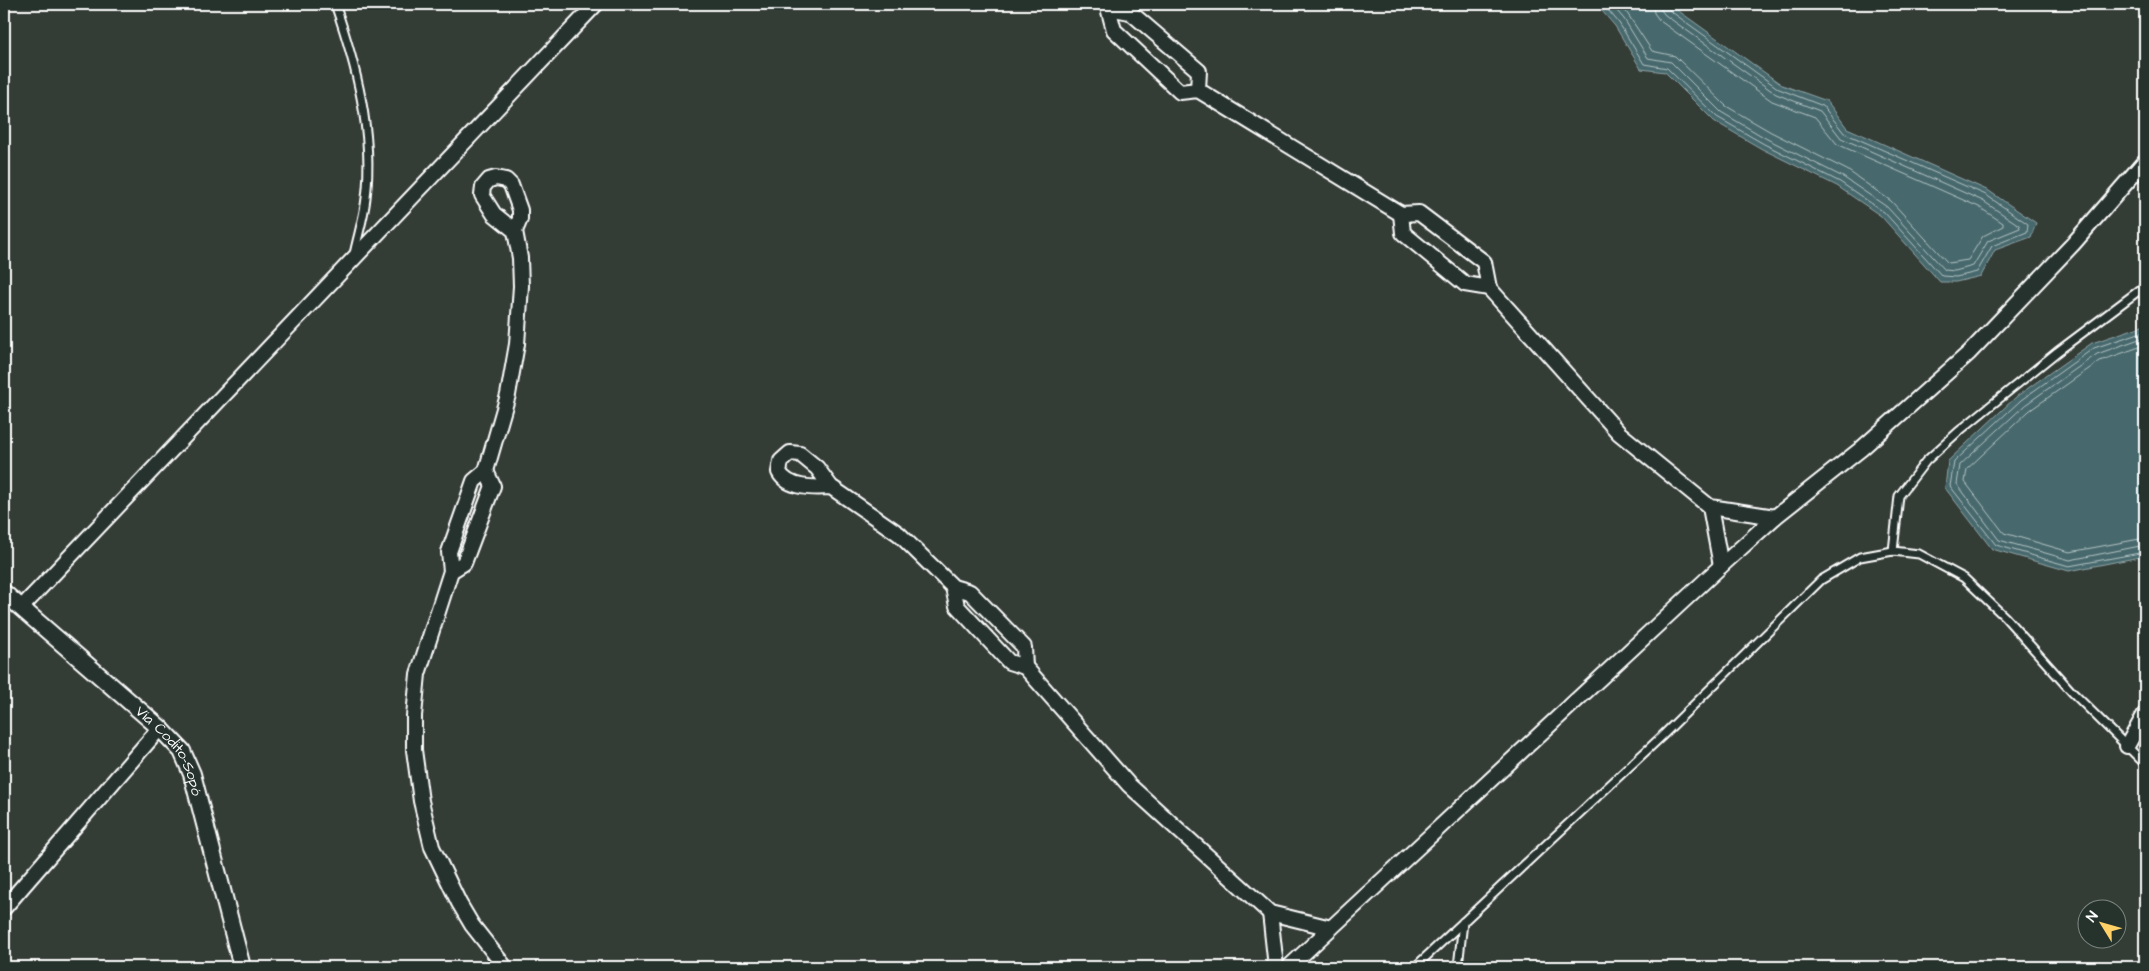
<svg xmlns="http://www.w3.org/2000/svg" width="2149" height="971" font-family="'Architects Daughter',sans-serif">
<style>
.water{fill:#47696d;stroke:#91a5a7}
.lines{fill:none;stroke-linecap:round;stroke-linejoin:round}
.shore{stroke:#b5c3c5;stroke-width:1}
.service-casing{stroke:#fff;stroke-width:11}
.minor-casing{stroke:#fff;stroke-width:18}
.tertiary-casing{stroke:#fff;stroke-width:20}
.service{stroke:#26332d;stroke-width:7}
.minor{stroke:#26332d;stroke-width:14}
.tertiary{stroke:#26332d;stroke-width:16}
.labels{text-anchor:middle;stroke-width:5;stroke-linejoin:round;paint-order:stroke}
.street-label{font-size:15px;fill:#fff;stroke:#26332d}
</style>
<rect width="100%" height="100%" fill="#343c36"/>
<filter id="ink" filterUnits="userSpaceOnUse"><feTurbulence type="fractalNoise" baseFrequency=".02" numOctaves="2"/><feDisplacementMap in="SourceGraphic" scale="10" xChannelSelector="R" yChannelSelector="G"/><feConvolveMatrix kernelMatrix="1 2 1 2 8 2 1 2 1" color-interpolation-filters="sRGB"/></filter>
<g filter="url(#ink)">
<g class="water">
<polygon points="1596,4 1669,4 1782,85 1827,101 1847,128 1989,191 2036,223 2031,237 1995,250 1981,276 1956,282 1940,282 1881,216 1837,186 1762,149 1714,121 1665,72 1641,69 1615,26"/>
<polygon points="2145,325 2145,556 2069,571 1992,549 1945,488 1948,461 2017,396 2092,343"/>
</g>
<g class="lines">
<g class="shore">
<polyline points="1603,4 1619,23 1644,64 1667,68 1717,117 1764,144 1840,182 1884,212 1942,276 1956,277 1977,272 1992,246 2027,232 2028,224 1986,195 1844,133 1823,106 1779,89 1669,10 1667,4"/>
<polyline points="1611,4 1624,19 1648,58 1671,62 1721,112 1767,139 1843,177 1887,207 1945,270 1955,271 1973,266 1988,241 2020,228 2019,225 1983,201 1841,138 1820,111 1776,94 1665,15 1661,10 1660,4"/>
<polyline points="1621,4 1652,51 1675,56 1726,106 1771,132 1847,170 1891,201 1948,263 1968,260 1983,236 2003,226 2003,223 1979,207 1837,144 1815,117 1772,101 1660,21 1654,13 1653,4"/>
<polyline points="2145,331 2094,348 2021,400 1954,462 1950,486 1996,545 2069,566 2145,552"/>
<polyline points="2145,337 2097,354 2025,405 1960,465 1957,484 1999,540 2070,560 2145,545"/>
<polyline points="2145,345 2100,361 2029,411 1967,469 1965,482 2004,533 2070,552 2145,538"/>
</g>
<defs>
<g id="service">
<path d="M 335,4 C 356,65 374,133 366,198 C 364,217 358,235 354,254"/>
<polyline points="1893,551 1899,496 1926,461 1958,432 2057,352 2145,286"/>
<polyline points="1415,967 1661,737 1821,580 1860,557 1893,551 1919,554 1964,578 2005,617 2072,692 2145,764"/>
<polyline points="1458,967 1463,922"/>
</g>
<g id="minor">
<polyline points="1107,4 1114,30 1180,92 1198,90 1401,214 1419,213 1484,262 1489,288 1619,433 1710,507 1775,517"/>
<polyline points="1109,8 1130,12 1199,71 1198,90"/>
<polyline points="1401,214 1403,233 1465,284 1489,288"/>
<path d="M 831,487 C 814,488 788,489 779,472 L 781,461 L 790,453 L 800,454 L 817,468 L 831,487 L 899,534 L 953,587 L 970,592 L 1024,647 L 1025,667"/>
<polyline points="1710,507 1721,566"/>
<polyline points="451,571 464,563 493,486 486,471"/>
<polyline points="953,587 957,606 1009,662 1025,667 1129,785 1270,913 1331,928"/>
<polyline points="21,608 596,4"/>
<polyline points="2127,746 2145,714"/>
<polyline points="4,908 160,728"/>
<polyline points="1270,913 1276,967"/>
<polyline points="505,967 472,925 459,903 432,847 421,801 414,750 414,716 418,674 451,571 449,552 474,481 486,471 508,395 517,344 521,286 520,258 515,231 520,219 520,210 511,185 506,180 496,178 489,180 483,187 482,195 494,214 515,231"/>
<polyline points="1289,967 1721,566 1775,517 1861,449 1969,353 2073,244 2145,161"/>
</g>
<g id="tertiary">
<path id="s1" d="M 4,593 L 160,728 L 182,751 L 192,774 L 242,967"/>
</g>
</defs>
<use href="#service" class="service-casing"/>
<use href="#minor" class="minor-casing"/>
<use href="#tertiary" class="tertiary-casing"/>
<use href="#service" class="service"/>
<use href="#minor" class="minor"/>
<use href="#tertiary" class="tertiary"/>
</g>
</g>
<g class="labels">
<g class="street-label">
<text dy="5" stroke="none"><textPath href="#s1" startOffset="231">Vía Codito-Sopó</textPath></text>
</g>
</g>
<rect width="2149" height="971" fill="none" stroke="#26332d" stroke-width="20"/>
<rect x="10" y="10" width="2129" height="951" fill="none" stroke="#fff" stroke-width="2" filter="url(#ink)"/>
<g transform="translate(2102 924) rotate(307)"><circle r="24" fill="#26332d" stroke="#7d8581"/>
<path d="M0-4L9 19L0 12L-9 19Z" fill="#ffd166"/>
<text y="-8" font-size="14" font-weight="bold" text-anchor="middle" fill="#ffffff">N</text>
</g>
</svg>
